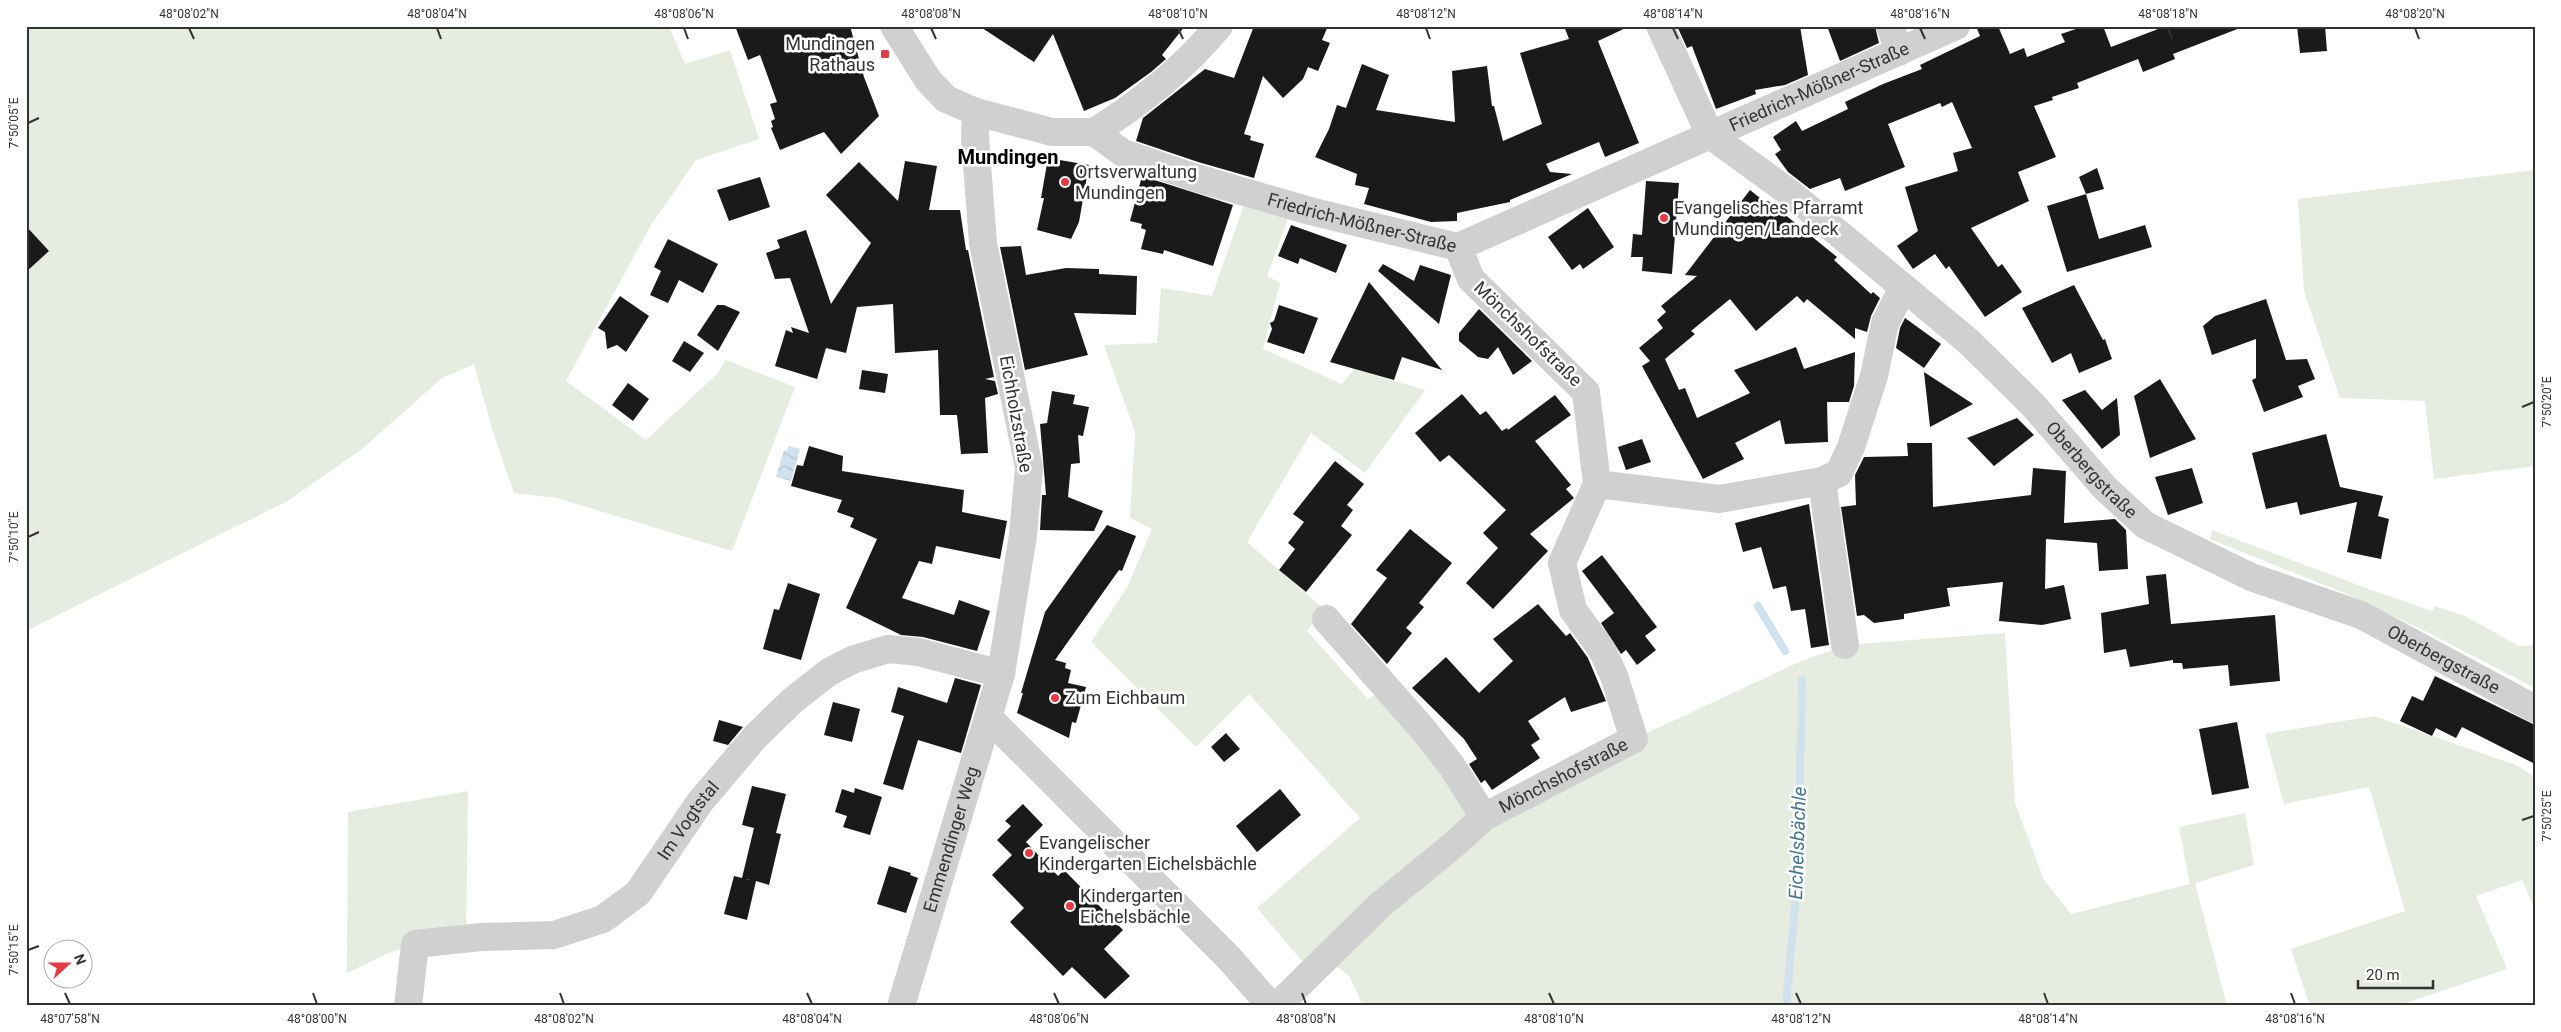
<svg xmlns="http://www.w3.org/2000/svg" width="2561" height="1032" font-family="Roboto,sans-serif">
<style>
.green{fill:#e6ecdf}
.water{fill:url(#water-waves)}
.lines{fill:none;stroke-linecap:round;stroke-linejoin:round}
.stream{stroke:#cfe2ee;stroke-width:8}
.building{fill:#1a1a1a}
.minor{stroke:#d0d0d0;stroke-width:28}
.ticks{fill:none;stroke:#333;stroke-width:2}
.poi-dot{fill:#e63946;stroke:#fff;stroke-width:2}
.labels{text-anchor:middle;stroke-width:5;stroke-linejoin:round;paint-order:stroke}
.poi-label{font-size:18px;fill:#333;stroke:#fff;text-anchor:start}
.street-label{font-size:18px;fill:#333;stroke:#fff}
.water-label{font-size:19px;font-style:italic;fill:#3f7597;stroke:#fff}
.quarter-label{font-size:20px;font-weight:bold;fill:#000;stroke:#fff}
.neatline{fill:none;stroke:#333;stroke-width:2}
.ticks-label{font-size:12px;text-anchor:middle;fill:#333}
</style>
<defs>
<pattern id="water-waves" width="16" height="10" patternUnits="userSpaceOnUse" patternTransform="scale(1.25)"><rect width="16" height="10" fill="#cfe2ee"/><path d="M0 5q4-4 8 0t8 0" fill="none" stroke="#b2c2cd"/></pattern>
</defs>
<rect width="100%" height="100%" fill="#fff"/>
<g class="green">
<polygon points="26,26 669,26 685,64 730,50 759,139 696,160 651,225 566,381 646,440 717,374 726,360 795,387 732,551 557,498 514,493 493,432 474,364 442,378 362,449 289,500 26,631"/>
<polygon points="2535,170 2535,466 2434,479 2425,401 2340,398 2304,291 2298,199"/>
<polygon points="1245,202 1289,216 1267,276 1280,283 1263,349 1342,384 1354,369 1425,390 1365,473 1311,433 1247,542 1324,609 1307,631 1368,699 1381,690 1479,821 1634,739 1797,663 1845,645 2005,633 2015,803 2044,880 2071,914 2190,884 2179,827 2245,813 2254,865 2195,883 2227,1006 1363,1006 1350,977 1321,953 1307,967 1257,908 1360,818 1249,694 1196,747 1091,642 1128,586 1152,529 1130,518 1135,432 1104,345 1157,343 1161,288 1212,296"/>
<polygon points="2212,530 2363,587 2432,611 2435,606 2465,616 2519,646 2535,645 2535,688 2423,630 2349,595 2210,539"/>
<polygon points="2374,716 2516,765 2535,777 2535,909 2522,880 2476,896 2507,969 2397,1006 2310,1006 2291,949 2405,911 2369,787 2284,804 2265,734"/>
<polygon points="468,791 466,940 415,944 386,954 347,973 348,812"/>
</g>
<polygon class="water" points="788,446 800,449 791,481 776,477 784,450 787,451"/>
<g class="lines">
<g class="stream">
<polyline points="1758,606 1785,651"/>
<polyline points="1786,1006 1798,872 1802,680"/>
</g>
</g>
<g class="building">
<polygon points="735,26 850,26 864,77 879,116 841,154 824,132 780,150 771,128 773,127 771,121 775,119 770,104 777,102 760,55 748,60"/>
<polygon points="979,26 1185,26 1162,55 1166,59 1151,72 1115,98 1084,111 1053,34 1034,62"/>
<polygon points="1254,26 1328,26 1322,40 1330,43 1318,71 1308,67 1303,79 1283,98 1263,76 1244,134 1251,136 1250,140 1264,144 1254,178 1198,162 1136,141 1143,118 1205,69 1234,78"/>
<polygon points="1564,26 1630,26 1598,41 1639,143 1605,157 1599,142 1546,164 1550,172 1572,174 1510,200 1510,202 1457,213 1457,221 1431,222 1364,204 1369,188 1355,185 1357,174 1315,157 1329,129 1337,105 1346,108 1362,64 1389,75 1376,110 1455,122 1452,71 1487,66 1492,106 1494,106 1503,141 1542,124 1520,53 1569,39"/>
<polygon points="1677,26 1800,26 1808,75 1785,85 1755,90 1756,94 1716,109 1692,46 1687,48"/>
<polygon points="1827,26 1875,26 1879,43 1840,61"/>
<polygon points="1976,26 1998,26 2010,54 2024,48 2027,57 2065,42 2061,34 2085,26 2103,26 2111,47 2166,26 2240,28 2173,54 2175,59 2143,72 2138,59 2077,83 2079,88 2052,97 2053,100 2034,106 2056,157 2018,172 2029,201 1971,228 1998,267 2002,264 2022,292 1985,317 1949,266 1946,269 1935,254 1913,269 1897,246 1918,231 1905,187 1958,171 1953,153 1972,148 1952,102 1942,107 1940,103 1888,124 1905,167 1845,191 1840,178 1810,189 1788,172 1775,154 1781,150 1773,137 1796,121 1802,131 1848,109 1845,102 1883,84 1922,69 1920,65 1980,36"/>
<polygon points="2297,26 2325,26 2327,51 2300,53"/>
<polygon points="1048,158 1089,165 1079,222 1071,239 1037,230 1044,198 1041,198"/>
<polygon points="905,161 937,166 929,210 960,210 966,250 968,250 994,377 985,379 995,381 998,394 985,398 988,453 961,454 957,415 940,415 938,350 895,353 893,304 857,307 846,353 826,348 817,379 775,366 786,330 793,333 791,327 809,333 790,278 775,279 766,253 780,248 777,240 806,230 831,304 871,243 826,195 859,162 898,201"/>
<polygon points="2097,168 2104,189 2086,194 2079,177"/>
<polygon points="1142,176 1233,205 1213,266 1164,250 1163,254 1141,249 1146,230 1141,228 1142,224 1130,221"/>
<polygon points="760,177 770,207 729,221 717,190"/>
<polygon points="1646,181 1679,183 1672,274 1642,271 1643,257 1631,257 1633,234 1642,235"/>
<polygon points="1750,190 1765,202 1768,201 1837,257 1834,260 1871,294 1873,292 1880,298 1871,316 1867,332 1855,328 1855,339 1807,299 1804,303 1797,296 1756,331 1730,299 1691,331 1695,334 1665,359 1679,390 1685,388 1697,418 1750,393 1734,370 1796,347 1804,369 1855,352 1854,386 1849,402 1827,402 1828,442 1785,444 1780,420 1735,443 1744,459 1703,479 1642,366 1650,361 1639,348 1663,328 1657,320 1666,312 1661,306 1697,276 1685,275"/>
<polygon points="2086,194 2099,239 2145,225 2152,247 2067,272 2047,206"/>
<polygon points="1588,208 1614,247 1583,269 1580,264 1572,270 1548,237"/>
<polygon points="1291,225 1347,245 1336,273 1300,258 1298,264 1278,256"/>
<polygon points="26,226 49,251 26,272"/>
<polygon points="668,239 718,264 703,293 679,280 668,303 650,295 661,271 654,267"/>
<polygon points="1021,246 1026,275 1066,268 1099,269 1099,274 1137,276 1136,315 1074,313 1088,355 1025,370 1000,247"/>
<polygon points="1383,264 1414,281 1420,265 1451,275 1439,324 1378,271"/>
<polygon points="1369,282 1442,370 1402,357 1394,380 1330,362"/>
<polygon points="2074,285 2103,340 2105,339 2112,359 2079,373 2071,353 2052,363 2022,308"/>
<polygon points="620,296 649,316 626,352 617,345 607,349 605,332 598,328"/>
<polygon points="2266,299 2286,360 2307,359 2315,379 2298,386 2303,397 2264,412 2252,380 2256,378 2256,339 2212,355 2203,326 2215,316"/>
<polygon points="717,305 724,305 740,312 718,351 697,335"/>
<polygon points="1279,305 1318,318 1304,354 1267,342 1272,329 1270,323 1274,321"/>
<polygon points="1479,309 1532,361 1513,375 1498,347 1488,359 1478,357 1459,341 1459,333"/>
<polygon points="1905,318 1941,344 1924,368 1896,348 1900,328"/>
<polygon points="684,341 704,353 690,372 672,361"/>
<polygon points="862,370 888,374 885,393 859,389"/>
<polygon points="1924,372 1973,404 1930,427"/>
<polygon points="2160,379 2196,439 2150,458 2134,396"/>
<polygon points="628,383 649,399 633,421 612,405"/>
<polygon points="2085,390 2102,410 2117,398 2120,435 2102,449 2062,400"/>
<polygon points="1052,391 1075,395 1073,404 1089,407 1083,436 1078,435 1080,463 1071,464 1068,497 1103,511 1094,531 1040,530 1042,495 1046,495 1040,424 1047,423"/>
<polygon points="1462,394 1480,415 1486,411 1502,431 1507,428 1508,430 1555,395 1571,415 1535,441 1571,485 1566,489 1574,498 1530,534 1548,551 1493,609 1466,583 1498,548 1483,533 1506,510 1449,455 1440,462 1415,433"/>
<polygon points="2017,418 2034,435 1994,466 1967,438"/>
<polygon points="2326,434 2340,487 2383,496 2378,516 2389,519 2381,559 2347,552 2357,502 2300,515 2297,502 2266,509 2252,453"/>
<polygon points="1642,439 1651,462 1626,470 1618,447"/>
<polygon points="1907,443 1932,443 1933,507 2031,495 2033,468 2066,471 2064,523 2115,519 2126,530 2128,569 2099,571 2097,543 2046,539 2045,589 2064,585 2071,619 2042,625 1999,621 2003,582 1947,588 1950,606 1904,614 1904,619 1874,623 1864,615 1857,616 1841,507 1856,505 1855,475 1864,457 1908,456"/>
<polygon points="809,446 843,456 842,471 964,490 962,512 1007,521 1000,559 936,546 932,564 919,561 902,598 954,615 959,600 990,611 977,651 923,637 901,635 846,608 877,539 850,527 854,518 837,512 842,500 791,486 797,465 803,466"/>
<polygon points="1335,461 1364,484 1347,505 1353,510 1341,526 1352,535 1306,592 1279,570 1295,549 1288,543 1304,522 1293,514"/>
<polygon points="2192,468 2203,503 2168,515 2155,477"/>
<polygon points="1809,504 1829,645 1811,648 1805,609 1791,611 1786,586 1773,589 1761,547 1743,552 1735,523"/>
<polygon points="1107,525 1136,536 1122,571 1119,570 1055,660 1066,663 1065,668 1071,670 1068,683 1086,687 1076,723 1072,722 1069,738 1017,713 1023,693 1021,693 1045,612"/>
<polygon points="1410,529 1452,563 1419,603 1424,607 1406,628 1412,633 1387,664 1351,624 1387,578 1376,570"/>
<polygon points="1602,555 1657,627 1645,636 1656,650 1637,665 1626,650 1621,654 1601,623 1614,613 1582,571"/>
<polygon points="2166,574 2171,624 2275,615 2280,681 2230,686 2228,665 2183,669 2182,663 2173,663 2173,660 2130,667 2126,649 2104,653 2101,613 2149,604 2146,576"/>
<polygon points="788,583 820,594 801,660 763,649 774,609 779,610"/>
<polygon points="1538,604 1566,636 1570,633 1588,658 1606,701 1571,712 1565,697 1528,721 1540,739 1531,745 1540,758 1492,790 1485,780 1481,783 1469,764 1477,759 1464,739 1412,688 1446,657 1479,693 1513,661 1493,639"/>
<polygon points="2435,676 2535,725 2535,764 2462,727 2456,738 2436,728 2432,736 2400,721 2412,696 2423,701"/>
<polygon points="955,678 981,685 961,753 918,740 903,790 883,784 904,716 891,712 898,687 947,703"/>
<polygon points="833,702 860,709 852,742 824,735"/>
<polygon points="719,720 743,727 728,745 713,741"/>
<polygon points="2237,722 2249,788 2212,795 2199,729"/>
<polygon points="1226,733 1240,749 1224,762 1211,747"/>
<polygon points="752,786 786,794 776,833 781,834 769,885 756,881 747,920 724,914 734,876 750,880 742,878 754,828 742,825"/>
<polygon points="855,788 882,797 870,835 843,827 847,816 835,812 842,789 854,793"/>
<polygon points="1280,789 1301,815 1257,852 1236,826"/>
<polygon points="1023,804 1043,825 1026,842 1058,876 1064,870 1123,930 1104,949 1130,976 1105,999 1072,967 1063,976 1010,922 1024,908 992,875 1012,855 997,840 1011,826 1005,821"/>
<polygon points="889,866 911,873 910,875 918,878 906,913 877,904"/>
</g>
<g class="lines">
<g class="minor">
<polyline points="894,26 928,80 946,99 976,112 1052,132 1094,132"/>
<path id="s1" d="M 1660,26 L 1710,135 L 1790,193 L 1968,341 L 2033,405 L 2105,488 L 2145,525 L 2251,577 L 2361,615 L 2535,709"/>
<polyline points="1890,26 1899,52"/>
<path id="s2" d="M 1094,132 L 1123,153 L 1193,177 L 1310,211 L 1458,247 L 1956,26"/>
<path d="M 1094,132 C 1141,103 1183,69 1219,26"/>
<polyline points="1822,481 1845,645"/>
<polyline points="1597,484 1719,499 1822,481 1839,473 1851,447 1874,376 1885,323 1903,288"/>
<polyline points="1326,619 1421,727 1452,766 1484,817"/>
<polyline points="989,718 1229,958 1271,1006"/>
<path id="s3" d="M 408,1006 L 415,944 L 481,937 L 554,935 L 603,919 L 638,893 L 700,802 L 755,737 L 792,701 L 829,672 L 852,660 L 888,649 L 919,652 L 1001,674"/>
<path id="s4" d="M 901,1006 L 1001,674 L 1023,535 L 1029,468 L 983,243 L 975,138 L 976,112"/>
<path id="s5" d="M 1277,1006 L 1380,905 L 1457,842 L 1484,817 L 1634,739 L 1614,676 L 1602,650 L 1573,610 L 1562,563 L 1597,484 L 1586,392 L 1471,279 L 1458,247"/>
</g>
</g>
<path class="ticks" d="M 189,28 L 194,39M 437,28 L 441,39M 684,28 L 688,39M 931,28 L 936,39M 1178,28 L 1183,39M 1426,28 L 1430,39M 1673,28 L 1678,39M 1920,28 L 1925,39M 2168,28 L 2172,39M 2415,28 L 2419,39M 28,123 L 39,118M 2522,407 L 2534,402M 28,537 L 39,532M 2522,820 L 2534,816M 28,950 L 39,946M 65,993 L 70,1004M 313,993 L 317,1004M 560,993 L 564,1004M 807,993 L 812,1004M 1054,993 L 1059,1004M 1302,993 L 1306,1004M 1549,993 L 1554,1004M 1796,993 L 1801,1004M 2044,993 L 2048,1004M 2291,993 L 2295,1004"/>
<g class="poi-dot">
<rect x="880" y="49" width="10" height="10" rx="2.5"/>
<circle cx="1065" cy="182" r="5"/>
<circle cx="1664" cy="218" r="5"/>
<circle cx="1055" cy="698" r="5"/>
<circle cx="1029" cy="853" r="5"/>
<circle cx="1070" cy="906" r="5"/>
</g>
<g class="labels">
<g class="poi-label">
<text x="875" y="50" text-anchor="end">Mundingen<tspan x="875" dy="21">Rathaus</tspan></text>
<text x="1075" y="178">Ortsverwaltung<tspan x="1075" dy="21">Mundingen</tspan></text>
<text x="1674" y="214">Evangelisches Pfarramt<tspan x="1674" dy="21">Mundingen/Landeck</tspan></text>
<text x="1065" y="704">Zum Eichbaum</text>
<text x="1039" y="849">Evangelischer<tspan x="1039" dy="21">Kindergarten Eichelsbächle</tspan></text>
<text x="1080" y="902">Kindergarten<tspan x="1080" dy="21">Eichelsbächle</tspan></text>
</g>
<g class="street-label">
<text dy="6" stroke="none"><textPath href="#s2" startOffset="779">Friedrich-Mößner-Straße</textPath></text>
<text dy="6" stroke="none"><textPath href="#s2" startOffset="285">Friedrich-Mößner-Straße</textPath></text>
<text transform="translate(1528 334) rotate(44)" y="6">Mönchshofstraße</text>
<text transform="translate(1016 414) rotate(80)" y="6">Eichholzstraße</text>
<text dy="6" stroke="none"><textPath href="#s1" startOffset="629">Oberbergstraße</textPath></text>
<text dy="6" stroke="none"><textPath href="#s1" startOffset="1034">Oberbergstraße</textPath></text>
<text dy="6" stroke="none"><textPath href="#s5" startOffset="370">Mönchshofstraße</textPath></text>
<text dy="6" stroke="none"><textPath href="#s3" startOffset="385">Im Vogtstal</textPath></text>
<text dy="6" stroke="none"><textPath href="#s4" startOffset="174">Emmendinger Weg</textPath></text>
</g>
<g class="water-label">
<text transform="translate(1797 843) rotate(-88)" y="7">Eichelsbächle</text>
</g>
<g class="quarter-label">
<text x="1008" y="164">Mundingen</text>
</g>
</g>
<rect width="2561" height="1032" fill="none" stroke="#ffffff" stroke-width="55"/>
<g transform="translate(68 964) rotate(69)"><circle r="24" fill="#ffffff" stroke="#adadad"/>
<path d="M0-4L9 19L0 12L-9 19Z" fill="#e63946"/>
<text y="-8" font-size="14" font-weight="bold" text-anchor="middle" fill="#333333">N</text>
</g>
<path d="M2358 980v8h75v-8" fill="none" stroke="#333333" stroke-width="2.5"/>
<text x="2366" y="980" font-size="15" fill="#333333" stroke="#ffffff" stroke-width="4" paint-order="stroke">20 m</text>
<rect x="28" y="28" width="2506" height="976" class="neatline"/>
<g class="ticks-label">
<text x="189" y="18">48°08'02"N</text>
<text x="437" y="18">48°08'04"N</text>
<text x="684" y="18">48°08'06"N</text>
<text x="931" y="18">48°08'08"N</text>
<text x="1178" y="18">48°08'10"N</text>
<text x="1426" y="18">48°08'12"N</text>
<text x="1673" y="18">48°08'14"N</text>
<text x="1920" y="18">48°08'16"N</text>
<text x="2168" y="18">48°08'18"N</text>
<text x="2415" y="18">48°08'20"N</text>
<text transform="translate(14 123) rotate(-90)" y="4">7°50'05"E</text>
<text transform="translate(2547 402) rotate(-90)" y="4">7°50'20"E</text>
<text transform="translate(14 537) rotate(-90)" y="4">7°50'10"E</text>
<text transform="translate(2547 816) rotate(-90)" y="4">7°50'25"E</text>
<text transform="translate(14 950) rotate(-90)" y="4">7°50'15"E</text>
<text x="70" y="1023">48°07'58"N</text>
<text x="317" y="1023">48°08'00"N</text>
<text x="564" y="1023">48°08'02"N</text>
<text x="812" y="1023">48°08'04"N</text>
<text x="1059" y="1023">48°08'06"N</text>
<text x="1306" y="1023">48°08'08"N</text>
<text x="1554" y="1023">48°08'10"N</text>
<text x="1801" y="1023">48°08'12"N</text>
<text x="2048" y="1023">48°08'14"N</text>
<text x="2295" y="1023">48°08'16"N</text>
</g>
</svg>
